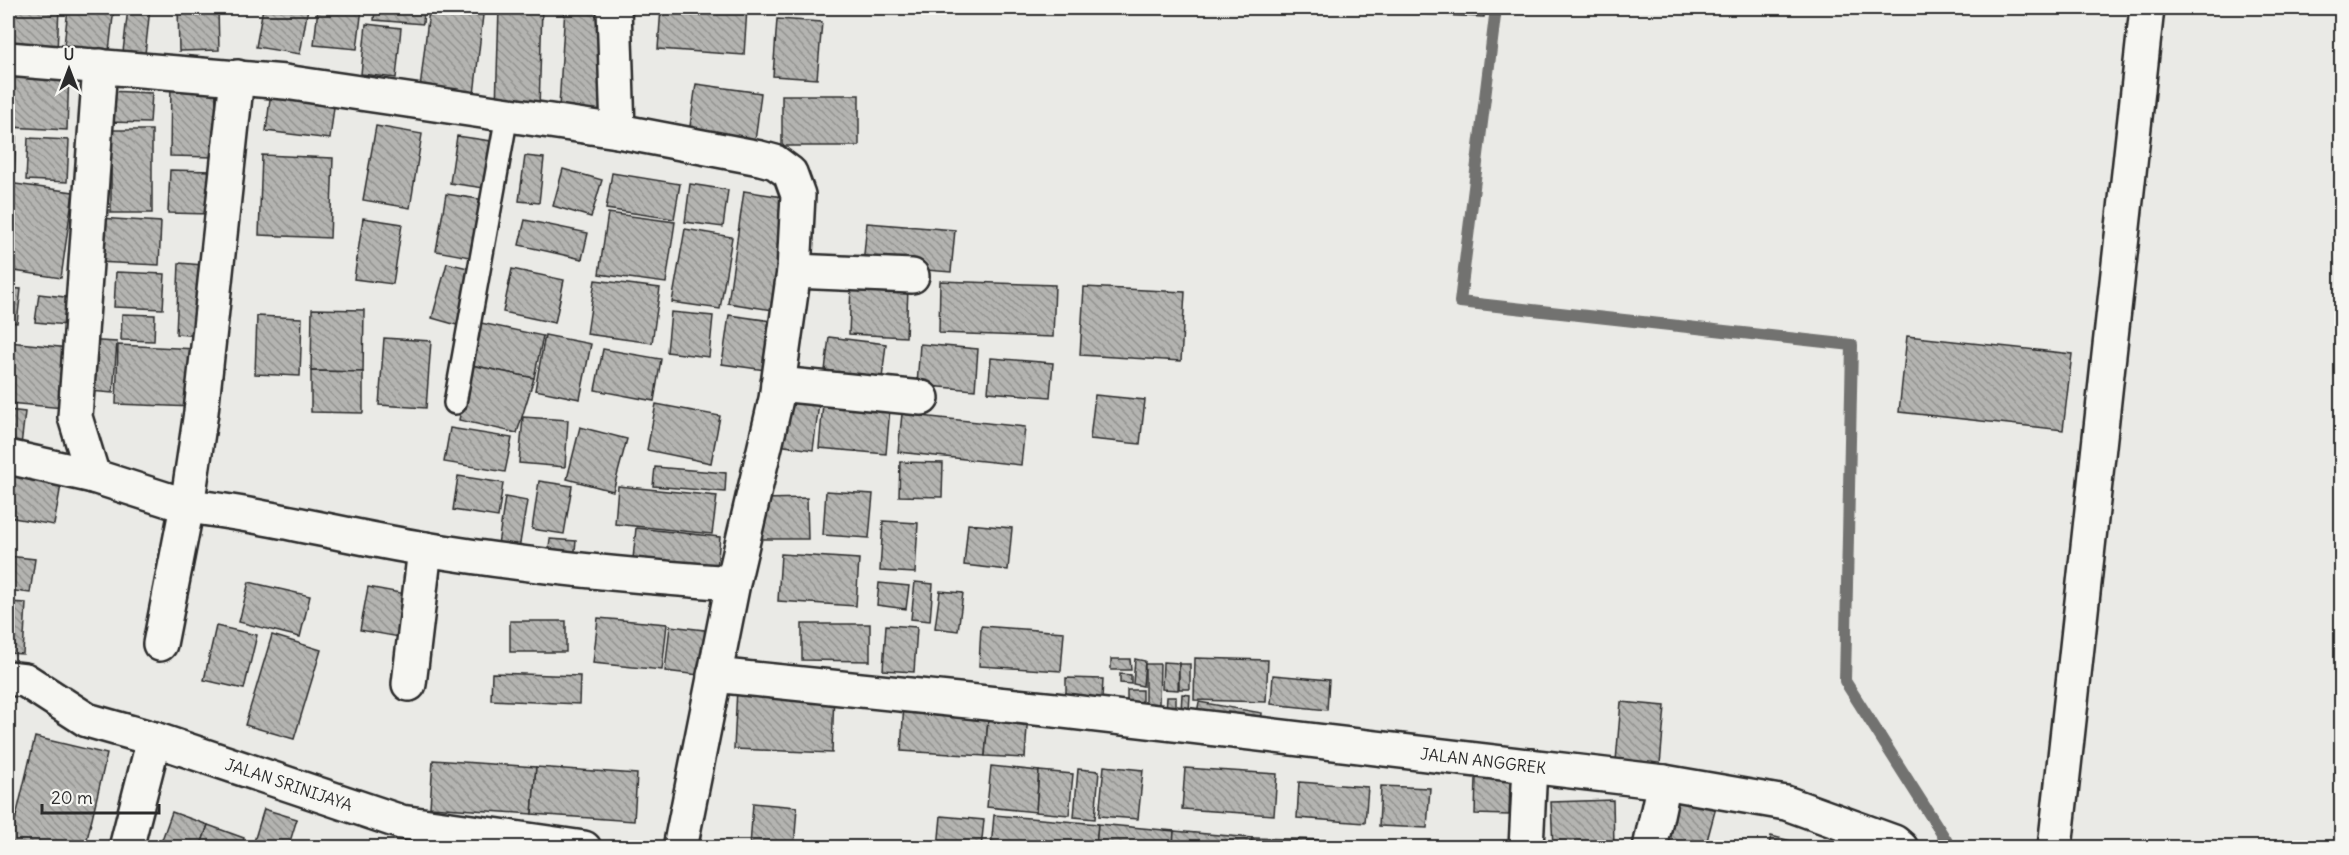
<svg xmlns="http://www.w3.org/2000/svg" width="2349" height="855" font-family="Delius,sans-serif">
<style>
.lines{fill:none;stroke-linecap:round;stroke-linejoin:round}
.stream{stroke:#727270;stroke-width:12}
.building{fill:url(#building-back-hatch);stroke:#2b2b2b;stroke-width:1.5}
.service-casing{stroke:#2b2b2b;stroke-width:26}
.minor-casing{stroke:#2b2b2b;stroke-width:38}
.service{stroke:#f6f6f2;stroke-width:21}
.minor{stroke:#f6f6f2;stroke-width:33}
.labels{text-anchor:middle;stroke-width:5;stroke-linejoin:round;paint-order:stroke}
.street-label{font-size:16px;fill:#2b2b2b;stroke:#f6f6f2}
</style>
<defs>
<pattern id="building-back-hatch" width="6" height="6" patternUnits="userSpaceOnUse" patternTransform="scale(1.5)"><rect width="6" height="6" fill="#b4b4b1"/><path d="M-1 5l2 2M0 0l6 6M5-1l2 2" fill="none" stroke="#939390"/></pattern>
</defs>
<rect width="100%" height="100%" fill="#eaeae6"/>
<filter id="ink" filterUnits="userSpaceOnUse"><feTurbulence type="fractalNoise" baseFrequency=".0167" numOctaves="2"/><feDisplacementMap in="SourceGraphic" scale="12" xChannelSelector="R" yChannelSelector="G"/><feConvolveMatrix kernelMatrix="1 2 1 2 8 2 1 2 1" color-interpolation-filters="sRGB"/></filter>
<g filter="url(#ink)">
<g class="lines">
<polyline class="stream" points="1496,8 1460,302 1852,345 1845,681 1951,848"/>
</g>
<g class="building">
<polygon points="8,8 59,8 57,52 8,50"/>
<polygon points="68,8 114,8 109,51 64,46"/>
<polygon points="128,8 150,8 145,54 123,52"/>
<polygon points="178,8 218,8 219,50 179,51"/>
<polygon points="263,8 308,8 300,54 256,47"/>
<polygon points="318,8 362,8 357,49 314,45"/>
<polygon points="375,8 424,8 423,24 374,20"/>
<polygon points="499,8 542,8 539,109 496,107"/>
<polygon points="565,8 612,8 606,110 559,107"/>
<polygon points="661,8 747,8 744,55 658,49"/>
<polygon points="1014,8 1097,8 1097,14 1014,11"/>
<polygon points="1347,8 1396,8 1396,13 1347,10"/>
<polygon points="1396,8 1441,8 1441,15 1396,13"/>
<polygon points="1441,8 1485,8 1484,17 1441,15"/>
<polygon points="429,10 483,15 474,95 420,89"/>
<polygon points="777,19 822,22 817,79 773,76"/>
<polygon points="366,24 401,28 396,78 361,74"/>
<polygon points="8,68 69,71 67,130 8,127"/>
<polygon points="171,82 216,83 215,157 170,156"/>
<polygon points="696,84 761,93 755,142 689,133"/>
<polygon points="107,91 152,93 150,123 106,122"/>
<polygon points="271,91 335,99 330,139 266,131"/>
<rect x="782" y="95" width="77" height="51"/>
<polygon points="376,126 422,134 410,208 363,200"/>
<rect x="111" y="130" width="41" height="83"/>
<polygon points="8,136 16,136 14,175 8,175"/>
<polygon points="457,136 491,141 484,188 450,183"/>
<polygon points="28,138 69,140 67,182 26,180"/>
<polygon points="262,155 333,158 330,238 259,235"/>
<polygon points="525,156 544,158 539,203 519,201"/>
<polygon points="563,169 602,180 591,217 553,206"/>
<polygon points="170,170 212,171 211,214 168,213"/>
<polygon points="612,173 680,184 674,219 606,209"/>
<polygon points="8,183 73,192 61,278 8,270"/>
<polygon points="690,184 728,190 723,227 685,222"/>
<polygon points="744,191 789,198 773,310 728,303"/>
<polygon points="446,194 485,200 475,258 436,251"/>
<polygon points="608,213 675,222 666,283 599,274"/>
<polygon points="99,218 161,222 159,265 96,262"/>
<polygon points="363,218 402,224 393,284 354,279"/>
<polygon points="525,220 588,233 582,259 519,245"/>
<polygon points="867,223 955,230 951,272 863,265"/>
<polygon points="685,229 732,237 720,309 672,302"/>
<polygon points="179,263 203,265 200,336 176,334"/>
<polygon points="447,263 472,269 457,325 432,318"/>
<polygon points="512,269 564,280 555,323 503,312"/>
<polygon points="116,272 165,274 163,309 114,307"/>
<polygon points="595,280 660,288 652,343 587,334"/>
<polygon points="940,281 1055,285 1053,337 939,333"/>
<polygon points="851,287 908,289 906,337 849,334"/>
<polygon points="1084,287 1185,292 1181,361 1080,355"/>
<polygon points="8,288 21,289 17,323 8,322"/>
<polygon points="39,294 82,299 78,326 35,322"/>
<polygon points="312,309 364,310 363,372 311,371"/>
<polygon points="671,312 713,316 709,357 667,352"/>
<polygon points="122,314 155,315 154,341 121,340"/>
<polygon points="729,315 779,322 772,371 722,364"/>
<polygon points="257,316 302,318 300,376 255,374"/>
<polygon points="481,323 543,336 534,378 471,365"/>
<polygon points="545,335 591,344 580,399 535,390"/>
<polygon points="1907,336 2072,354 2063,430 1899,412"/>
<polygon points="829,337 886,344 881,387 824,379"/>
<polygon points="384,338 431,341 426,408 379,405"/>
<polygon points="82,340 117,342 113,393 78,390"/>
<polygon points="8,342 70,348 64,408 8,403"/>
<polygon points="920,344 978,349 975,390 917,385"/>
<polygon points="118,345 196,349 194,407 116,404"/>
<polygon points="603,349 661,359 654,401 595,390"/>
<polygon points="991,358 1053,363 1050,397 988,392"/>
<polygon points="471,365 534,378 517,433 459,420"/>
<polygon points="311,371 363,372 363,413 311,412"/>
<polygon points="786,391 820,396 813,450 778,445"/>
<polygon points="1095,395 1145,400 1140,444 1090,439"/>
<polygon points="823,403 890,408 886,454 819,448"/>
<polygon points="656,404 720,416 711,463 647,450"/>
<polygon points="8,410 25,412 20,454 8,452"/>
<polygon points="902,414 1025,427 1021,465 898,452"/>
<polygon points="523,417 568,420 565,467 519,463"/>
<polygon points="580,427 627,439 613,491 567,479"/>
<polygon points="450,428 512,438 505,472 444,462"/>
<polygon points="900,462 943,463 942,497 899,496"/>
<polygon points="655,467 726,473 725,492 653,486"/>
<polygon points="8,469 62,479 54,525 8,517"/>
<polygon points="458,476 503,483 498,517 453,510"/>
<polygon points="539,481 572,486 564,534 532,529"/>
<polygon points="618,486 717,496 712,534 615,524"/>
<polygon points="826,491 873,494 869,538 823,535"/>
<polygon points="505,497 527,501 519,549 498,545"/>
<polygon points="807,498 808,539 762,539 762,499"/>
<polygon points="883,521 918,523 915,573 880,571"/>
<polygon points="968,524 1012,528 1008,570 964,565"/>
<polygon points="636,528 720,537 717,568 633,559"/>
<polygon points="550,539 576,541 574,559 548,556"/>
<polygon points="781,554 859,559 856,606 778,601"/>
<polygon points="8,556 35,559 30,593 8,590"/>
<polygon points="249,582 310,596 300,637 239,622"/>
<polygon points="915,582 933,584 930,621 911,619"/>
<polygon points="879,583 909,586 906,609 877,605"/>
<polygon points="368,587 406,594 399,637 360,630"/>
<polygon points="940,591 963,593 958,631 935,628"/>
<polygon points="8,602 26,603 23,654 8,653"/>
<polygon points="598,618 667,624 662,670 593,663"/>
<rect x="510" y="621" width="56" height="31"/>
<polygon points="802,624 870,624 870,661 802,660"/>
<polygon points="886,625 917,627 914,672 883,670"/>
<polygon points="216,626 257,635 244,689 204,680"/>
<polygon points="670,626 713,631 708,676 665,671"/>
<polygon points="981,626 1064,632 1061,671 979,666"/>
<polygon points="272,635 321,650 294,739 245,725"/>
<polygon points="1195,658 1268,660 1266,702 1194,700"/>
<polygon points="1111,659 1130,659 1131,670 1111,670"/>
<polygon points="1135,659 1145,661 1143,686 1133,684"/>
<polygon points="1163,662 1179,663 1178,690 1162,689"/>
<polygon points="1145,664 1160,664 1159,704 1145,704"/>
<rect x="1179" y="664" width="11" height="25"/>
<polygon points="492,673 580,676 579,704 491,700"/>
<polygon points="1120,674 1131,675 1131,684 1120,683"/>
<polygon points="1273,675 1329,680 1327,710 1271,704"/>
<polygon points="1066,678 1103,679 1102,699 1066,698"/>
<polygon points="737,688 834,691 832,753 734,749"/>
<rect x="1127" y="690" width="15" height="22"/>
<polygon points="1182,694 1190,695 1189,712 1181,711"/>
<polygon points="1167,697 1176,697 1176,711 1166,711"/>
<polygon points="1199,702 1262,713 1261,724 1197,713"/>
<polygon points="1621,702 1665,706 1660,765 1616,761"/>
<polygon points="904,703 989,708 985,756 901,751"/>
<polygon points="989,708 1028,711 1025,758 985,756"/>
<polygon points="35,737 107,754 85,848 34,848 10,842"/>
<polygon points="433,760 536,767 532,814 430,807"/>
<polygon points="991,766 1039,771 1036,812 987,807"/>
<polygon points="1104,766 1143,770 1138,819 1099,816"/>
<polygon points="536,767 637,774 634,821 532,814"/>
<polygon points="1185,768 1277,774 1274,815 1182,809"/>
<polygon points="1078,769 1099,771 1095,819 1074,817"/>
<polygon points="1039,771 1073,774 1069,815 1036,812"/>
<polygon points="1476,778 1510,778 1509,815 1475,814"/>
<polygon points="1299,782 1368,787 1365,823 1297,818"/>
<polygon points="1381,786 1430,788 1427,828 1379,826"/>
<polygon points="1674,796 1716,807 1705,848 1660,848"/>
<polygon points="1613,800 1614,848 1553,848 1551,802"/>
<polygon points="753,803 797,807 794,848 750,847"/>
<polygon points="264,809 297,819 288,848 252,848"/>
<polygon points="172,812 208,825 200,848 159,848"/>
<polygon points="994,815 1098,824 1096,848 991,848"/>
<polygon points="941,816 984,820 981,848 938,848"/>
<polygon points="1098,824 1174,831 1173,848 1096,848"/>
<polygon points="208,825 244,838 241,848 200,848"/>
<polygon points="1174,831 1252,838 1251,848 1173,848"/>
<polygon points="1771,836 1815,847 1768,848"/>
<polygon points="1252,838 1327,840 1327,848 1251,848"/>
<polygon points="1327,840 1373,844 1373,848 1327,848"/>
<polygon points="1373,844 1428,847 1373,848"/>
</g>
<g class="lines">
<defs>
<polyline id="service" points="455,403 507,115"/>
<g id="minor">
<polyline points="614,8 618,131"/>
<polyline points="8,59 285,82 618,131 760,158 775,162 790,173 798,195 794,271 776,399 733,583 680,848"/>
<polyline points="794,271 912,276"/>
<polyline points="778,384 922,398"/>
<polyline points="8,457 93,476 187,506 201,412 237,77"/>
<polyline points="93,476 75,417 100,66"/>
<path d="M 160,644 L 187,506 C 267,515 345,536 425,549 C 527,566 629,576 733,583"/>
<path id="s1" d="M 714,675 L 1055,710 L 1664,782 L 1786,803 L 1894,842 L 1901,848"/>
<path id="s2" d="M 8,678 L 25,680 L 87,720 L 154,739 L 401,822 L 584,848"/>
<polyline points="409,684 425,549"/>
<polyline points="126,848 154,739"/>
<polyline points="1526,848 1530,766"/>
<polyline points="1650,848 1664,782"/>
<polyline points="2055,848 2147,8"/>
</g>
</defs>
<use href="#service" class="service-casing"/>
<use href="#minor" class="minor-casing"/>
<use href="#service" class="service"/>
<use href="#minor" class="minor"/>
</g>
</g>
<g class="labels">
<g class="street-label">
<text dy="6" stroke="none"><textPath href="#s1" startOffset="774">JALAN ANGGREK</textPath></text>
<text dy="6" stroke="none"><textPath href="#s2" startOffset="303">JALAN SRINIJAYA</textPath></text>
</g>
</g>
<rect width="2349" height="855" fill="none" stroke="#f6f6f2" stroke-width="30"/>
<rect x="15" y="15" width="2319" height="825" fill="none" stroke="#2b2b2b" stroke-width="2" filter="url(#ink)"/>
<g transform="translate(69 69)" stroke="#f6f6f2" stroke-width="4.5" paint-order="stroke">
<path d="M0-4.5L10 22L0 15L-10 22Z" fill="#2b2b2b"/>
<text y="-9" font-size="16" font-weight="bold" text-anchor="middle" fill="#2b2b2b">U</text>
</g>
<path d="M42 804v9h117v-9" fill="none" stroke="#2b2b2b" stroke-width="3"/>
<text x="51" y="804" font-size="18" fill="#2b2b2b" stroke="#f6f6f2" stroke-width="4.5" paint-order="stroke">20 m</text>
</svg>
